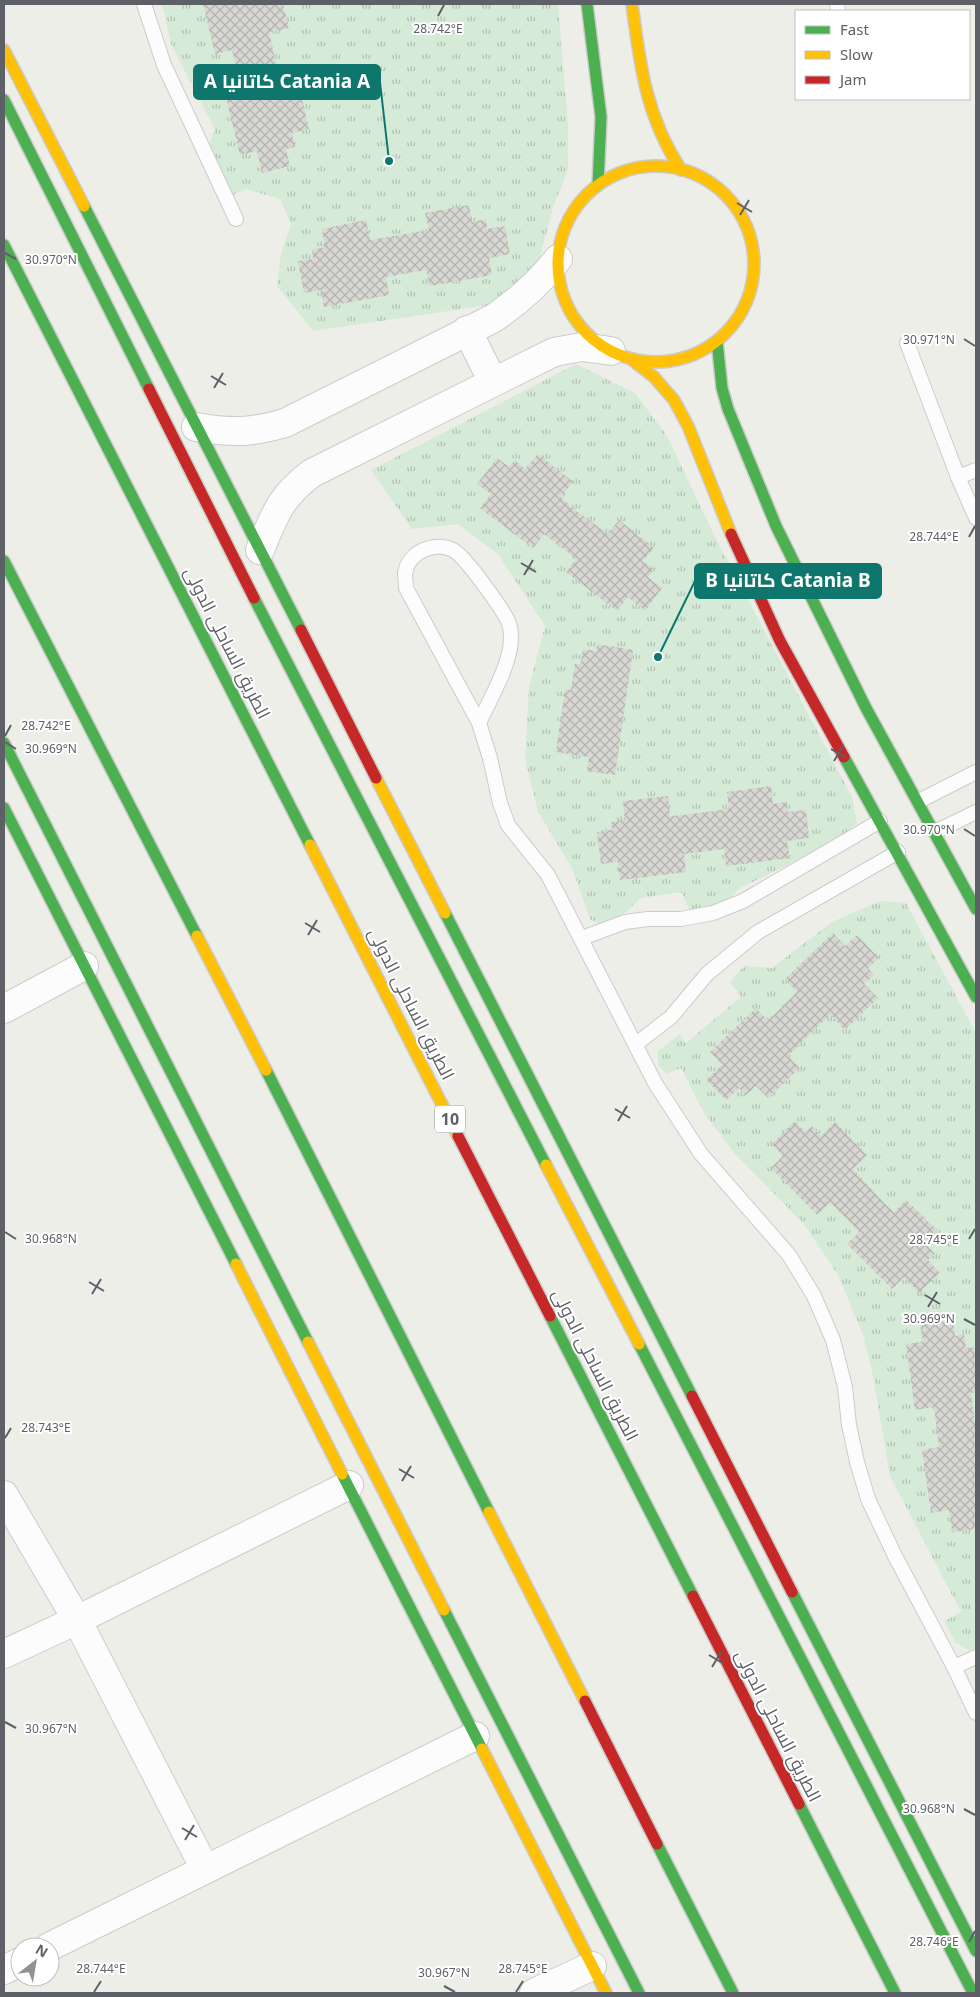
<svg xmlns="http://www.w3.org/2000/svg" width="980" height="1997" font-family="'Noto Sans',Cairo,sans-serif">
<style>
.grass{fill:url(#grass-tufts)}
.building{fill:url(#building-cross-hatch)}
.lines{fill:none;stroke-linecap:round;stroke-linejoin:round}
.lane-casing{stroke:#cbcccb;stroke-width:16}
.street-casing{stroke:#cbcccb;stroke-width:30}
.fast-casing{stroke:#cbcbca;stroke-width:14}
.slow-casing{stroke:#cbcbca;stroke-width:14}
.jam-casing{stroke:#cbcbca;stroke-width:14}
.lane{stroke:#fcfcfc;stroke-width:14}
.street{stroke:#fcfcfc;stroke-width:28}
.fast{stroke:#4caf50;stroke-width:11}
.slow{stroke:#ffc107;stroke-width:11}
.jam{stroke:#c62828;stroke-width:11}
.ticks{fill:none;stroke:#5e6067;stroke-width:2}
.labels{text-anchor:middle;stroke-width:4;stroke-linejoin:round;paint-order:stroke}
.shield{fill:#fff;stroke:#8e9095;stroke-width:1}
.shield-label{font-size:16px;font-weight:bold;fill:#5e6067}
.street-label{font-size:18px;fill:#5e6067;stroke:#fff}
.ticks-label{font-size:12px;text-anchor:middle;fill:#5e6067;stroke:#fff;stroke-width:4;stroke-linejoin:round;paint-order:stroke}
.leader{fill:none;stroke:#0f766e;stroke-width:2}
.callout-dot{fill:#0f766e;stroke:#fff;stroke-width:2}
.callout{fill:#0f766e;stroke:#0f766e;stroke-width:2}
.callout-label{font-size:19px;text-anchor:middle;font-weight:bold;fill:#fff}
</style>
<defs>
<pattern id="grass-tufts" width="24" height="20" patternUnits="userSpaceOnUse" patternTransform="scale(1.25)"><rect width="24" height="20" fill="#d6ead8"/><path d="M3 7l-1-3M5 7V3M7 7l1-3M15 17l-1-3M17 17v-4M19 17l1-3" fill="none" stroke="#b1c1b3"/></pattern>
<pattern id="building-cross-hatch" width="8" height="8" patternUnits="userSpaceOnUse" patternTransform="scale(1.25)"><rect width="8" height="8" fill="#d8d7d3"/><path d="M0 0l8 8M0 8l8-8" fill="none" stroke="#b2b2af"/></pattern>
</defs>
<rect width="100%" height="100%" fill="#eeeee8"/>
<g class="grass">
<polygon points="162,4 558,4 568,125 568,170 553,208 538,264 503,303 313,331 277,286 281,254 291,224 280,199 246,189 226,198 205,152 215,130 171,44"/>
<polygon points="576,364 635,393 667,436 715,537 852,797 857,823 835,842 740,888 716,912 691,913 681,892 641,898 625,913 603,926 590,919 572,868 538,812 525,758 529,687 545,626 498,554 458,524 412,529 371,470"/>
<polygon points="880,901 906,903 976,1033 976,1648 970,1651 955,1642 944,1621 961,1612 890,1476 873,1376 864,1338 838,1275 803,1223 735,1154 704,1113 681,1068 666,1074 659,1066 657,1052 680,1034 686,1043 741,997 730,982 744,966 772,968 832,922"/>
</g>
<g class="building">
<polygon points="203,4 283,4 289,28 269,32 282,90 299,87 309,129 292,133 295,147 286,149 290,166 262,173 257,151 240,155 225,93 242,90 232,50 215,54"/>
<polygon points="469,205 472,222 486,219 487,229 505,226 510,254 489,258 492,275 430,286 426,270 386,277 389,295 324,307 321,290 304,293 298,261 313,259 312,250 325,247 322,229 366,220 370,240 429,230 425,213"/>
<polygon points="538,454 573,482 561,497 571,507 608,534 619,520 654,548 643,561 654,569 648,577 662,588 645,611 628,597 617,611 566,572 576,559 544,534 533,548 480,508 491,494 477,484 497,458 509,467 515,460 525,469"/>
<polygon points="597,644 633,650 615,775 587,771 589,757 556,752 565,689 571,690 575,664 580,665 583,649 596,651"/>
<polygon points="771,786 773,804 787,802 788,812 806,810 809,838 787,841 790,858 726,866 724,849 684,854 686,872 620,880 618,862 601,864 597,832 612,830 611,822 625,820 623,801 668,796 670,816 684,815 729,809 727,792"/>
<polygon points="833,933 845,946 857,935 879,958 868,968 874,975 864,984 878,998 845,1030 831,1015 820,1024 788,1056 800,1068 768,1098 756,1086 746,1095 739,1088 726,1100 706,1080 722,1065 710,1052 756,1008 768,1021 797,992 785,979"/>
<polygon points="795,1121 805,1132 812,1126 821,1136 835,1122 867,1155 853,1169 884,1203 894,1212 906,1200 938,1231 925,1243 935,1254 928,1260 940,1273 919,1293 904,1277 892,1289 847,1244 859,1232 845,1217 830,1203 817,1215 771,1168 783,1156 772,1144"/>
<polygon points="953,1320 955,1336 964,1334 966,1348 976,1347 976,1392 971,1393 976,1432 976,1529 952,1532 949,1510 931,1513 922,1450 939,1447 934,1407 915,1410 906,1344 923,1342 920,1325"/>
</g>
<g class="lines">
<defs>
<g id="lane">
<polyline points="144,4 164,65 236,219"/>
<polyline points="837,4 838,11"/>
<polyline points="907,343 958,477 976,518"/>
<polyline points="958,477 976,470"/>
<path d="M 479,723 C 490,699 511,664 511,638 C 511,632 510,624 507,619 C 500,606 465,556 453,550 C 435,541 409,551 405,573 C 405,577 406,583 406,588 L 479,723 L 490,758 L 500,803 L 508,825 L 548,875 L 655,1083 L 701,1154 L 789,1255 L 814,1296 L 833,1340 L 845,1387 L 849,1425 L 857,1462 L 868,1499 L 895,1556 L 954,1667 L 976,1713"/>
<polyline points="919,801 976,772"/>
<polyline points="935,832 976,812"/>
<polyline points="582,938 625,922 648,919 681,919 713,913 743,901 880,821"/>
<polyline points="636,1044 671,1017 707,974 758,932 898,852"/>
<polyline points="954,1667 976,1657"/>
</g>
<g id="street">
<polyline points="467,330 493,382"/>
<path d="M 196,427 C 231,433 250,433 285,423 L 494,318 C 519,301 539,283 558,259"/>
<path d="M 260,550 C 275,514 280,497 312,473 L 554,352 L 582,347 L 611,351"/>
<polyline points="4,1009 84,966"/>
<polyline points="4,1495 77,1620 205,1869"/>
<polyline points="4,1654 77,1620 349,1485"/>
<polyline points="49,1947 475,1736"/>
<polyline points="4,1970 20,1962"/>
<polyline points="534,1993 592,1966"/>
</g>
<g id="fast">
<polyline points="587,4 601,117 598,185"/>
<polyline points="4,100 149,389"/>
<polyline points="84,206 301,630"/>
<polyline points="4,245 310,845"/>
<polyline points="717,341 722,388 728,409 776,526 866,708 976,909"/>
<polyline points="4,561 197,936"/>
<polyline points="254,598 546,1165"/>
<polyline points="4,743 308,1342"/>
<polyline points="844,757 976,997"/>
<polyline points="4,808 236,1264"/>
<polyline points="445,913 692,1396"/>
<polyline points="266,1070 489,1512"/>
<polyline points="550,1316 693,1596"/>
<polyline points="639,1344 973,1993"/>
<polyline points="342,1474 482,1749"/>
<polyline points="792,1592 976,1951"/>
<polyline points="444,1610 639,1993"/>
<polyline points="799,1804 895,1993"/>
<polyline points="657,1844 733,1993"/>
</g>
<g id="slow">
<path d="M 632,4 C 640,66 646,116 681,170"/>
<polyline points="4,50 84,206"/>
<circle cx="656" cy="264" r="98"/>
<polyline points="631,359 654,377 674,400 688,426 731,534"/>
<polyline points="376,778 445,913"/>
<polyline points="310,845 458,1136"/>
<polyline points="197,936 266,1070"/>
<polyline points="546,1165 639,1344"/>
<polyline points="236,1264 342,1474"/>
<polyline points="308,1342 444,1610"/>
<polyline points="489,1512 585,1701"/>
<polyline points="482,1749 606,1993"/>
</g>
<g id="jam">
<polyline points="149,389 254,598"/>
<polyline points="731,534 780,641 844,757"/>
<polyline points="301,630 376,778"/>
<polyline points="458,1136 550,1316"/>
<polyline points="692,1396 792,1592"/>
<polyline points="693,1596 799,1804"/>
<polyline points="585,1701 657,1844"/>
</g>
</defs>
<use href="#lane" class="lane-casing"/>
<use href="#street" class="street-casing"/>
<use href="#fast" class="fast-casing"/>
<use href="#slow" class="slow-casing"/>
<use href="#jam" class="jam-casing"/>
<use href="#lane" class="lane"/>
<use href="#street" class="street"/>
<use href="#fast" class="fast"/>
<use href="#slow" class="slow"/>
<use href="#jam" class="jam"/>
</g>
<path class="ticks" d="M 438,16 L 444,5M 737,203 L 752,212M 740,215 L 749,200M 5,253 L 16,259M 964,339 L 975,346M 211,376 L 226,385M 214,388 L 223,373M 969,537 L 975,526M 521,563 L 536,572M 524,575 L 533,560M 5,736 L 11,725M 5,742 L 16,749M 831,749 L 846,758M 834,761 L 843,746M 964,829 L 975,836M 305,923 L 320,932M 308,935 L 317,920M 615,1109 L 630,1118M 618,1121 L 627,1106M 5,1232 L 16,1239M 969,1239 L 975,1229M 89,1282 L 104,1291M 92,1294 L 101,1279M 925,1295 L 940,1304M 928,1307 L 937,1292M 964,1319 L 975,1325M 5,1438 L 11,1428M 399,1469 L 414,1478M 402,1481 L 411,1466M 709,1655 L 724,1664M 712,1667 L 721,1652M 5,1722 L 16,1728M 964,1809 L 975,1815M 182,1828 L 197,1837M 185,1840 L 194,1825M 969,1942 L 975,1931M 444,1986 L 455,1992M 94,1992 L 101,1981M 516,1992 L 523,1981"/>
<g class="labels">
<rect class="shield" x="435" y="1105.5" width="30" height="27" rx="4"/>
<g class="shield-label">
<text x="450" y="1125">10</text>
</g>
<g class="street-label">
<text transform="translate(227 643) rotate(63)" y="6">الطريق الساحلى الدولى</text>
<text transform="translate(411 1004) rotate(63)" y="6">الطريق الساحلى الدولى</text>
<text transform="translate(595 1365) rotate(63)" y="6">الطريق الساحلى الدولى</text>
<text transform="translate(778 1726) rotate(63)" y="6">الطريق الساحلى الدولى</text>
</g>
</g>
<g class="ticks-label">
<text x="438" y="33">28.742°E</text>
<text x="51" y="264">30.970°N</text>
<text x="929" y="344">30.971°N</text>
<text x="934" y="541">28.744°E</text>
<text x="46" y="730">28.742°E</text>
<text x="51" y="753">30.969°N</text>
<text x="929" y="834">30.970°N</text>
<text x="51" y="1243">30.968°N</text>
<text x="934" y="1244">28.745°E</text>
<text x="929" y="1323">30.969°N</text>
<text x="46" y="1432">28.743°E</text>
<text x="51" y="1733">30.967°N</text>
<text x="929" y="1813">30.968°N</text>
<text x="934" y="1946">28.746°E</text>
<text x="101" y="1973">28.744°E</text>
<text x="523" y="1973">28.745°E</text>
<text x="444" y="1977">30.967°N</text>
</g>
<path class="leader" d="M389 161L380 82M658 657L695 581"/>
<g class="callout-dot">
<circle cx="389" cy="161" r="5"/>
<circle cx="658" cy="657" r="5"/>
</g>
<g class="callout">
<rect x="194" y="65" width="186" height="34" rx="5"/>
<rect x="695" y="564" width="186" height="34" rx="5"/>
</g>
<g class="callout-label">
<text x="287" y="88">A كاتانيا Catania A</text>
<text x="788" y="587">B كاتانيا Catania B</text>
</g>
<rect width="980" height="1997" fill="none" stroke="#5e6067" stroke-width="10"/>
<rect x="795" y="10" width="175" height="90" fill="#ffffff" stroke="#bfbfc2"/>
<rect x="805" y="26" width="25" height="8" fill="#4caf50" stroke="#bfbfc2"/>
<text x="840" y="35" font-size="15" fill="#5e6067">Fast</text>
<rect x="805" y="51" width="25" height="8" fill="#ffc107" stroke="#bfbfc2"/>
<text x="840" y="60" font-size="15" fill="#5e6067">Slow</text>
<rect x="805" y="76" width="25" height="8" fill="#c62828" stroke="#bfbfc2"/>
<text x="840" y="85" font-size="15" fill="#5e6067">Jam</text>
<g transform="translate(35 1962) rotate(31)"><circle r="24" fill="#ffffff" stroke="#bfbfc2"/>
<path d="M0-4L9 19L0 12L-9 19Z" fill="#909294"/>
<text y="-8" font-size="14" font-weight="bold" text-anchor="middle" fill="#5e6067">N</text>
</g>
</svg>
